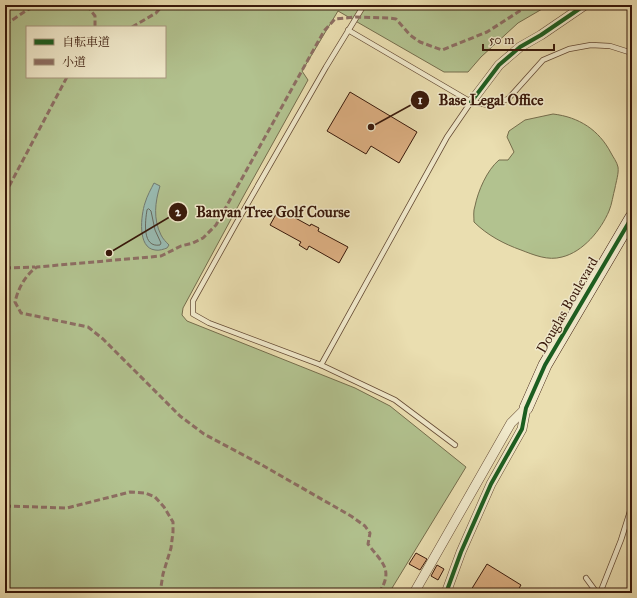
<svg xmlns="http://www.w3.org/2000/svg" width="637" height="598" font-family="'IM FELL Great Primer','Noto Serif JP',serif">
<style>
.green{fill:#b2c28f;stroke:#756d4c;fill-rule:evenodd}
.water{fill:#99bbb2;stroke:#727a6f}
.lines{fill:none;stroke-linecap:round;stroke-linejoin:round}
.shore{stroke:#686a5e;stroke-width:1}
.building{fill:#dcaf82;stroke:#38180a}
.lane-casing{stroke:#644a34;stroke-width:6}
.street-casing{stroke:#644a34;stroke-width:10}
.secondary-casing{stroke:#38180a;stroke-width:14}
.lane{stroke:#f1eacc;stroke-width:4.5}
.street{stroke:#f1eacc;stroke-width:9}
.secondary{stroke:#f1eacc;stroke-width:13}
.quiet{stroke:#8d6e63;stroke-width:3;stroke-dasharray:6 3;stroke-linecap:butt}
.cycleway-casing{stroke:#f1eacc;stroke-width:6}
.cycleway{stroke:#1b5e20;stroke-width:4}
.labels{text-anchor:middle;stroke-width:3;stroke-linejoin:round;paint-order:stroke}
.street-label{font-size:14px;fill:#38180a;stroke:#f1eacc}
.leader{fill:none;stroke:#38180a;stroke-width:1.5}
.callout-dot{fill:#38180a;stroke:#f1eacc;stroke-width:1.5}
.mark-label{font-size:12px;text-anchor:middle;font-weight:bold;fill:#fff}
.callout-label{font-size:15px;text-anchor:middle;font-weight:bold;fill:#38180a;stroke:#f1eacc;stroke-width:3;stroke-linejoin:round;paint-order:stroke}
</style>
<rect width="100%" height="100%" fill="#eadeb0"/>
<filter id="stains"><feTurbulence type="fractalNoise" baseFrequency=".005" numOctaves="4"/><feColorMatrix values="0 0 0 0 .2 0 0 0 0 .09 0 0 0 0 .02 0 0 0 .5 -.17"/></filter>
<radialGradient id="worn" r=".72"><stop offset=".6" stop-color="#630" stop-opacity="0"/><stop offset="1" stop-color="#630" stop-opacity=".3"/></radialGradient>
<g class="green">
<path d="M 5,5 L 549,5 L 518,23 L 481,57 L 468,72 L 444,72 L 338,11 L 302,71 L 308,80 L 243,197 L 183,308 L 182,315 L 187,321 L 355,388 L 390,406 L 466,467 L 389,593 L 5,593 ZM 27,27 L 165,27 L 165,77 L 27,77 Z"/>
<path d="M 553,114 C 579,117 599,130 611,153 C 613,157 617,162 618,167 C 619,173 616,182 615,188 C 613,195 612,204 609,211 C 601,230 583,252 562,257 C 548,261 534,255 521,250 C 504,244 487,235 474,222 C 474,217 473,211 475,206 C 478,191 487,170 499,160 L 508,160 L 514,152 L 507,137 L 509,131 L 525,120 Z"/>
</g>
<path class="water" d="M 154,183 L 160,186 C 155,202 153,219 161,235 C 163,239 166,242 169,245 L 167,248 C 164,249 159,251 155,250 C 137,248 141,215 145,203 C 147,196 151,189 154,183 Z"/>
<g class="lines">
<path class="shore" d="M 149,209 L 151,211 L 155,230 L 161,243 L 160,245 C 142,248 145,222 147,210 Z"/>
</g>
<g class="building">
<polygon points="350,92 417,132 399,163 371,146 366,154 327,131"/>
<polygon points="279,209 310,226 311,224 319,228 318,231 348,247 339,263 309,246 307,250 299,245 301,242 270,225"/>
<polygon points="416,553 427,559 420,570 409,564"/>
<polygon points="487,564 521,585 516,593 475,593 471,590"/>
<polygon points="437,565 444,569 438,580 431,576"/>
</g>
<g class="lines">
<defs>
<g id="lane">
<polyline points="364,5 326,67 237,222 193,301 193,314 209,323 321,365 395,400 455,445"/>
<polyline points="348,30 471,102 489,105 508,99 543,60 569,49 591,45 610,46 632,53"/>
<polyline points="321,365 447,137 471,102"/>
<polyline points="586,578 597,593"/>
<polyline points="600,593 621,540 632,505"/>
</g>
<g id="street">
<polyline points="471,102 499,65 520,47 541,35 585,5"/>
<polyline points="414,593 511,423 526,408"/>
<polyline points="446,593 461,552 491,484 522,429 526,408"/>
</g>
<polyline id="secondary" points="526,408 545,365 632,217"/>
</defs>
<use href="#lane" class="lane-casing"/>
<use href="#street" class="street-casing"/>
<use href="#secondary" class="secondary-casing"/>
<use href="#lane" class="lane"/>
<use href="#street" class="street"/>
<use href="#secondary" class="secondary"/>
<g class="quiet">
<polyline points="87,5 95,16 95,27"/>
<polyline points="5,25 27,10 38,5"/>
<polyline points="132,27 156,13 163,5"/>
<polyline points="5,194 67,77"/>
<polyline points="5,268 35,267"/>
<polyline points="5,506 67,508 130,492 145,493 155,497 164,507 173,522 173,532 171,548 163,574 160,593"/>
<path d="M 379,593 C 394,569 382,563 368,544 L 370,533 L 365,526 L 351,516 L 262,465 L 204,434 L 180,416 L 103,339 L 88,327 L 21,313 L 15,302 C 18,289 25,275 37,267 L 161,256 L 181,246 L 193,243 L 203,238 L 216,225 L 324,31 L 335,19 L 356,17 L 389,18 L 396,19 L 410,35 L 420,42 L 442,50 L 487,32 L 529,5"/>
</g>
<defs>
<g id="cycleway">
<polyline points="471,102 499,65 520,47 541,35 585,5"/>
<polyline points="446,593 461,552 491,484 522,429 526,408 545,365 632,217"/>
</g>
</defs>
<use href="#cycleway" class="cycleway-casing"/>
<use href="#cycleway" class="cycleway"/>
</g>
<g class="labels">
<g class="street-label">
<text transform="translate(567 305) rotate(-60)" y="5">Douglas Boulevard</text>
</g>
</g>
<path class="leader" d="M371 127L420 100M109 253L178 212"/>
<g class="callout-dot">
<circle cx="371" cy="127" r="4"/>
<circle cx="109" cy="253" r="4"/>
<circle cx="420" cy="100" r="10"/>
<circle cx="178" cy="212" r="10"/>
</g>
<g class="mark-label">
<text x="420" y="104">1</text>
<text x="178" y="216">2</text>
</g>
<g class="callout-label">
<text x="491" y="105">Base Legal Office</text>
<text x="273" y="217">Banyan Tree Golf Course</text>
</g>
<rect width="637" height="598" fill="none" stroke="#eadeb0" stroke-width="20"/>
<rect x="6" y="6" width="625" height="586" fill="none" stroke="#38180a" stroke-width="2"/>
<rect x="10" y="10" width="617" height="578" fill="none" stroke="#38180a"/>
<rect x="26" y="26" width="140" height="52" fill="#f1eacc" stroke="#a7967e"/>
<rect x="34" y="39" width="20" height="6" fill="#1b5e20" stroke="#a7967e"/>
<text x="62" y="46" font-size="12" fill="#38180a">自転車道</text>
<rect x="34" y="59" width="20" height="6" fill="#8d6e63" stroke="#a7967e"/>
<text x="62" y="66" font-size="12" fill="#38180a">小道</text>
<path d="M483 44v6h71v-6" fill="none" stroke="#38180a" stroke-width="2"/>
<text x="489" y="44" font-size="12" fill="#38180a" stroke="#f1eacc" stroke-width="3" paint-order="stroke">50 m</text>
<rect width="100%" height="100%" filter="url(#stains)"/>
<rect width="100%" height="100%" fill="url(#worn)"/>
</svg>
